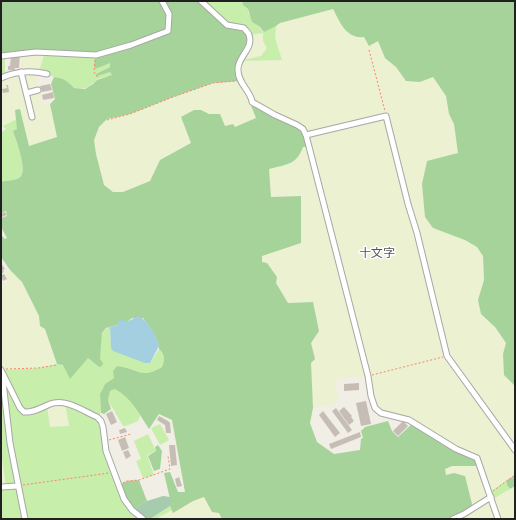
<svg xmlns="http://www.w3.org/2000/svg" width="516" height="520" font-family="'Sofia Sans Condensed','Noto Sans JP',sans-serif">
<style>
.farmland{fill:#ecf1d1}
.grass{fill:#c7eeaa;fill-rule:evenodd}
.forest{fill:#a6d399}
.cemetery{fill:#a6ccae}
.water{fill:#a4cfe1}
.building{fill:#c6beb5}
.lines{fill:none;stroke-linecap:round;stroke-linejoin:round}
.street-casing{stroke:#a7a7a7;stroke-width:7}
.path{stroke:#ff836a;stroke-width:1;stroke-dasharray:2 2;stroke-linecap:butt}
.street{stroke:#fff;stroke-width:5}
.labels{text-anchor:middle;stroke-width:3;stroke-linejoin:round;paint-order:stroke}
.neighbourhood-label{font-size:12px;fill:#535353;stroke:#fff}
</style>
<rect width="100%" height="100%" fill="#f1eee6"/>
<g class="farmland">
<polygon points="333,9 341,24 364,37 378,40 385,58 396,67 406,81 420,82 433,77 446,96 449,114 454,124 458,153 425,217 433,227 465,240 477,247 483,256 484,280 478,300 481,314 495,327 506,343 503,354 504,375 515,386 515,475 489,493 492,500 515,486 515,519 453,519 445,469 452,466 479,466 409,420 381,413 375,408 368,376 338,379 335,385 339,396 334,405 313,408 311,363 315,359 311,343 313,302 288,303 262,262 262,255 301,243 301,196 271,197 269,168 289,165 300,155 303,147 250,103 256,118 235,128 225,127 220,114 209,114 201,110 181,117 191,143 160,160 150,181 123,192 113,192 104,185 96,154 94,140 99,127 107,119 130,114 173,97 213,83 239,81 237,69 249,35 264,32 263,41 267,48 261,56 242,61 281,60 275,38 276,26 280,23"/>
<polygon points="45,52 39,72 36,73 43,103 50,104 57,137 29,146 22,116 15,110 17,119 1,127 1,78 21,71 21,53"/>
<polygon points="10,270 22,282 31,303 35,306 39,316 40,326 45,329 57,364 38,368 3,370 1,361 1,284 8,282 4,272"/>
<polygon points="65,403 69,426 50,427 47,405"/>
<polygon points="1,452 6,487 1,487"/>
<polygon points="204,497 212,512 219,513 222,519 156,519 172,510 173,512 193,501"/>
</g>
<g class="grass">
<polygon points="206,1 244,1 242,4 248,9 248,12 263,32 276,26 275,38 282,60 239,61 261,56 267,48 263,41 263,33 249,35 227,25"/>
<path d="M 45,52 L 96,55 L 111,63 L 110,67 L 96,74 L 97,75 L 110,72 L 112,75 C 108,77 100,77 97,80 C 86,88 88,89 74,88 C 68,81 63,79 55,77 C 49,76 44,73 39,72 Z"/>
<polygon points="5,55 5,76 1,78 1,56"/>
<path d="M 17,119 L 17,129 L 13,131 C 16,140 29,173 19,178 C 15,181 6,180 1,182 L 1,133 L 6,129 L 3,126 Z"/>
<path d="M 110,327 L 111,348 L 150,363 L 159,349 C 165,354 165,360 162,367 C 141,380 137,368 117,366 L 114,378 L 105,384 L 100,394 L 101,413 L 97,417 L 101,421 L 105,441 L 124,499 L 143,519 L 27,519 L 13,453 L 3,370 L 38,368 L 57,364 L 63,365 L 88,358 L 99,367 C 101,355 96,331 110,327 ZM 65,403 L 69,426 L 50,427 L 47,406 Z"/>
<path d="M 115,389 C 127,395 134,404 140,416 L 138,421 L 126,426 L 123,426 L 108,400 L 110,391 Z"/>
<polygon points="1,401 2,401 8,443 22,519 1,519 1,487 6,487 1,452"/>
<polygon points="160,424 169,440 160,445 151,428"/>
<polygon points="148,434 156,451 147,455 154,475 143,478 136,461 141,459 134,441"/>
<polygon points="507,480 507,485 510,489 491,500 489,493"/>
<polygon points="170,506 172,510 156,519 150,519"/>
</g>
<g class="forest">
<path d="M 1,1 L 206,1 L 227,25 L 244,28 C 258,48 243,46 239,61 C 238,67 239,75 239,81 L 213,83 L 173,97 L 130,114 L 107,119 L 99,127 L 94,140 L 96,154 L 104,185 L 113,192 L 123,192 L 150,181 L 160,160 L 191,143 L 181,117 L 194,110 L 201,110 L 209,114 L 220,114 L 225,126 L 233,124 L 235,127 L 256,118 L 250,103 L 303,129 L 308,146 L 303,147 C 296,166 286,164 269,169 L 271,197 L 301,196 L 301,243 L 262,256 L 262,262 L 267,263 L 277,277 L 276,283 L 288,303 L 313,302 L 319,331 L 311,343 L 315,359 L 311,363 L 313,408 L 310,423 L 317,442 L 334,454 L 360,450 L 361,439 L 363,438 L 361,431 L 365,427 L 388,421 L 392,431 L 398,437 L 413,423 L 477,458 L 480,466 L 452,466 L 445,469 L 446,475 L 454,473 L 465,476 L 473,508 L 453,519 L 222,519 L 219,513 L 212,512 L 204,497 L 193,501 L 173,513 L 170,506 L 170,499 L 164,473 L 170,472 L 178,492 L 185,492 L 172,420 L 159,414 L 149,429 C 139,414 132,398 115,389 L 110,391 L 108,400 L 111,409 L 104,414 L 101,413 L 100,394 L 105,384 L 114,378 L 113,371 L 117,366 C 137,368 141,380 162,367 C 165,360 165,354 159,349 C 158,337 150,327 143,318 L 132,318 L 127,322 L 106,328 L 102,333 L 101,344 L 100,359 L 103,363 L 102,366 L 99,367 L 88,358 L 70,379 L 63,365 L 57,364 L 45,329 L 40,326 L 39,316 L 22,282 L 10,270 L 1,257 L 1,235 L 5,239 L 7,238 L 1,227 L 1,218 L 7,216 L 6,211 L 1,213 L 1,193 L 2,192 L 1,182 C 6,180 15,181 19,178 C 29,173 16,140 13,131 L 17,129 L 15,110 L 20,109 L 29,146 L 57,137 L 50,104 L 55,99 L 51,84 L 54,77 C 63,78 68,81 74,88 L 85,89 L 93,84 L 97,80 L 112,75 L 110,72 L 97,76 L 96,74 L 110,67 L 110,63 L 95,69 L 94,65 L 96,55 L 63,53 L 1,56 Z"/>
<path d="M 244,1 L 515,1 L 515,386 L 504,375 L 503,354 L 506,343 L 495,327 L 481,314 L 478,300 L 484,280 L 483,256 L 477,247 L 465,240 L 433,228 L 425,217 L 422,184 L 427,161 L 458,153 L 454,124 L 449,114 L 446,96 L 433,77 L 420,82 L 406,81 L 396,67 L 385,58 L 378,41 L 369,46 L 364,37 C 346,39 340,22 333,9 L 280,23 L 276,26 L 264,32 L 259,26 L 252,22 L 248,9 L 242,4 Z"/>
<polygon points="158,445 162,451 160,469 154,471 148,456 156,451 155,447"/>
<polygon points="515,475 515,486 510,489 507,485 507,480"/>
<polygon points="139,480 147,501 132,510 119,485 127,481"/>
</g>
<polygon class="cemetery" points="163,496 170,497 171,503 170,506 150,519 143,519 132,510 147,501"/>
<path class="water" d="M 138,316 C 149,321 156,335 159,346 L 150,363 L 145,363 L 113,351 L 111,348 L 110,327 L 117,325 L 120,320 L 123,320 L 127,322 Z"/>
<g class="building">
<polygon points="17,54 20,54 19,68 15,68 14,70 8,70 8,66 10,66 11,56 16,57"/>
<polygon points="50,84 52,90 42,92 40,86"/>
<polygon points="6,85 8,85 9,92 3,93 2,89 7,88"/>
<polygon points="53,92 54,98 43,100 42,95"/>
<polygon points="5,212 7,215 2,217 1,213"/>
<polygon points="1,263 5,269 3,270 4,272 1,274"/>
<polygon points="4,274 7,279 3,281 1,275"/>
<polygon points="359,383 359,390 344,391 344,384"/>
<polygon points="366,401 371,424 361,426 356,403"/>
<polygon points="344,407 352,416 351,417 354,421 349,425 339,411"/>
<polygon points="336,408 352,430 348,433 332,411"/>
<polygon points="112,411 117,422 111,425 106,414"/>
<polygon points="323,411 340,433 335,437 319,415"/>
<polygon points="159,416 168,421 170,423 171,433 166,433 165,425 157,420"/>
<polygon points="403,421 408,426 398,436 393,431"/>
<polygon points="125,428 127,432 120,434 119,430"/>
<polygon points="360,432 361,437 331,449 329,444"/>
<polygon points="125,437 129,448 122,451 118,440"/>
<polygon points="169,445 175,445 177,465 171,466"/>
<polygon points="128,450 131,456 126,459 123,452"/>
<polygon points="179,477 182,486 177,487 175,479"/>
</g>
<g class="lines">
<defs>
<g id="street">
<path d="M 201,1 L 227,25 L 244,28 C 245,30 249,33 249,35 C 254,49 237,57 238,70 C 238,84 251,91 252,102 L 275,115 L 297,125 L 303,129 L 306,135 L 368,376 L 371,396 L 375,408 L 381,413 L 409,420 L 456,449 L 477,458 L 498,519"/>
<polyline points="1,56 36,52 96,55 131,45 168,31 169,14 162,1"/>
<polyline points="21,72 32,117"/>
<path d="M 1,78 C 16,71 31,70 47,74"/>
<polyline points="27,93 38,90"/>
<polyline points="306,135 386,116 408,204 417,233 447,356 515,450"/>
<path d="M 1,370 L 20,408 L 24,412 C 33,413 41,408 50,404 C 66,398 83,411 97,417 L 101,421 L 103,427 L 106,451 L 124,499 L 132,510 L 143,519"/>
<polyline points="2,373 10,443 25,519"/>
<polyline points="1,487 18,486"/>
<polyline points="453,519 464,514 491,497"/>
</g>
</defs>
<use href="#street" class="street-casing"/>
<g class="path">
<polyline points="369,50 385,111"/>
<polyline points="95,60 94,72 98,78"/>
<polyline points="107,120 130,114 173,97 213,83 235,81"/>
<polyline points="6,369 38,368 57,365"/>
<polyline points="372,375 443,357"/>
<polyline points="109,440 131,434"/>
<polyline points="123,483 127,481 139,480 170,469 168,456"/>
<polyline points="23,485 109,473"/>
<polyline points="493,491 515,475"/>
</g>
<use href="#street" class="street"/>
</g>
<g class="labels">
<g class="neighbourhood-label">
<text x="377" y="257">十文字</text>
</g>
</g>
<rect width="516" height="520" fill="none" stroke="#202020" stroke-width="4"/>
</svg>
